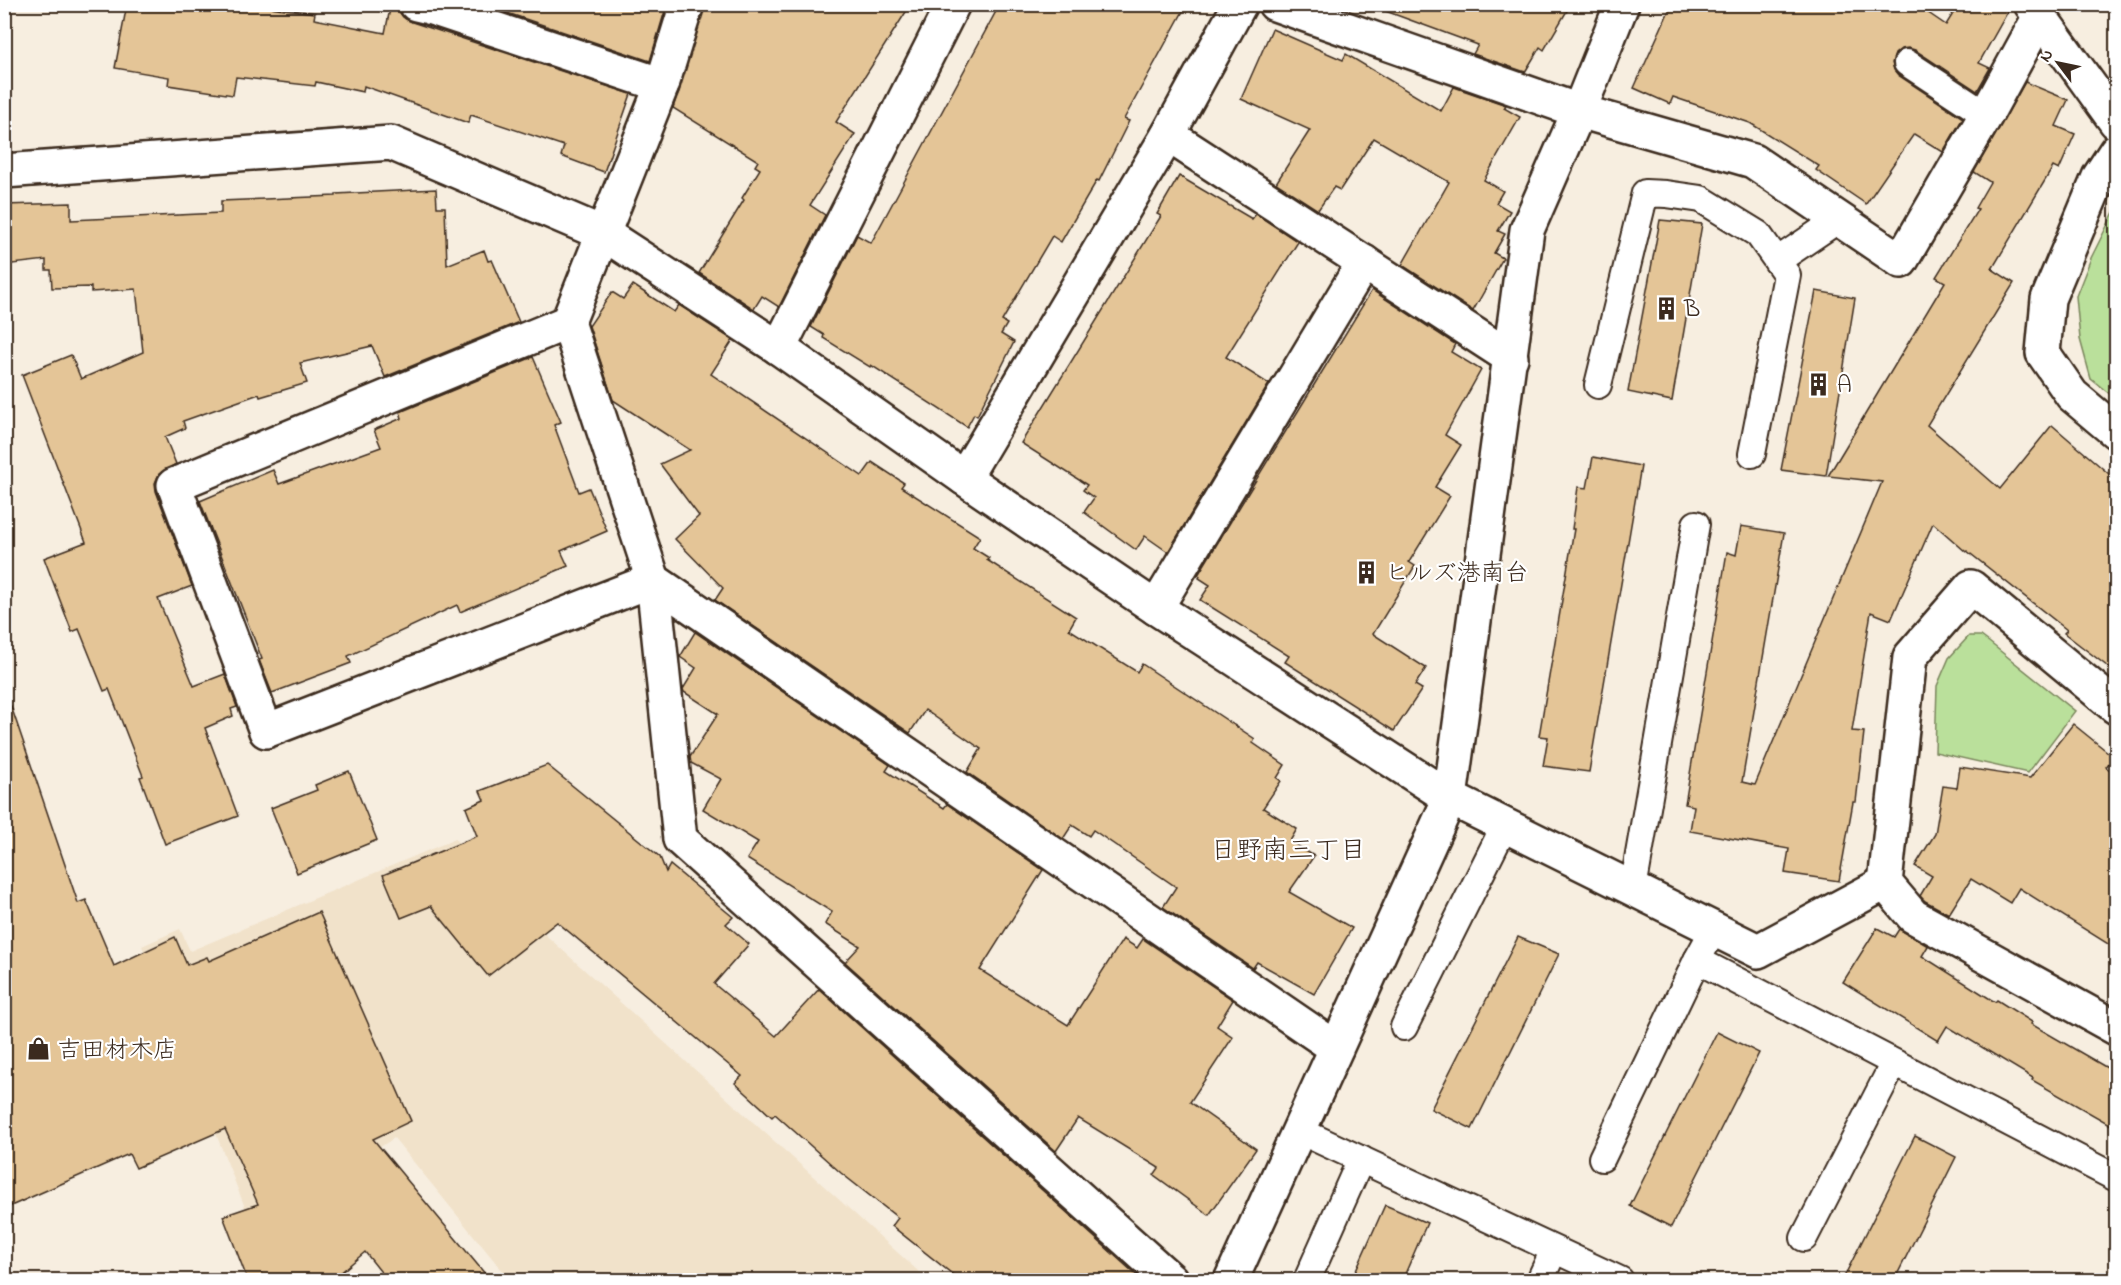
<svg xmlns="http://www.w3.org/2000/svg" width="2121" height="1285" font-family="'Indie Flower','Klee One',sans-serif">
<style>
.built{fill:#f1e2ca}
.green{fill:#bae09b;stroke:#7a855c;stroke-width:1.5}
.building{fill:#e4c597;stroke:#3b2a1e;stroke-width:1.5}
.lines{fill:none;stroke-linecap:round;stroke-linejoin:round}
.service-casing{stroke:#3b2a1e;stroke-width:30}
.minor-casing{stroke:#3b2a1e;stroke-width:38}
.service{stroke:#fff;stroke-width:26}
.minor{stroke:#fff;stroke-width:33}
.labels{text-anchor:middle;stroke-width:4.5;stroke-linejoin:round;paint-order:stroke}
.poi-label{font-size:24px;fill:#3b2a1e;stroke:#fff;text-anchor:start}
.neighbourhood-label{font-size:26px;fill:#3b2a1e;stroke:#fff}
</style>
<rect width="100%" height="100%" fill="#f7eee0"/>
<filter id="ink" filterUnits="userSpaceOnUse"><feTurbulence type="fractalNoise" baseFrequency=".0167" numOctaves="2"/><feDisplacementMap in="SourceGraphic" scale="12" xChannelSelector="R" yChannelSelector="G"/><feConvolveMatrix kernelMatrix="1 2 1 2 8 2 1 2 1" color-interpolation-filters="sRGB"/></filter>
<g filter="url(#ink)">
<polygon class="built" points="455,839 528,919 928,1280 510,1280 394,1138 313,1191 246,1210 142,946 180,929 190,951"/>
<g class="green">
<polygon points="2116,208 2116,399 2091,379 2080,339 2076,296 2091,258"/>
<polygon points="1969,636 1981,636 1989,642 2075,711 2028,773 1935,752 1937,686 1949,658"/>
</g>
<g class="building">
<polygon points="127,4 245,4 315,13 314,19 385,33 391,4 398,4 398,10 403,17 412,22 631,94 604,172 561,156 564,146 471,115 468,123 364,86 363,92 316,82 315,86 236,77 233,95 168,85 169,77 115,68"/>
<polygon points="481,4 667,4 650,61"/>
<polygon points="705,4 911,4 836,122 855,134 810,205 825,215 779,307 762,296 754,309 699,273 744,200 742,198 760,169 755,166 758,161 673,108"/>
<polygon points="1000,4 1187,4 1124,119 1129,121 1099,181 1097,180 1061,242 1052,236 1002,321 1007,324 1001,334 1014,342 977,416 974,414 967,427 871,365 870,367 823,338 824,335 811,327 857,235 871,243"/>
<polygon points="1381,4 1571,4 1544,50 1540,47 1525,72 1473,54 1478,45 1380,9"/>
<polygon points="1672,4 1915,4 1946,25 1959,4 2012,4 1979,63 1990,68 1977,91 1915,50 1908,48 1901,49 1895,54 1892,63 1894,70 1898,75 1963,118 1943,152 1914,134 1866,204 1816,170 1819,166 1750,123 1673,97 1670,104 1634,88"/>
<polygon points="1272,29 1343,60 1346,54 1441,111 1454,87 1506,105 1504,108 1520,117 1484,180 1503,191 1496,203 1510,211 1498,231 1505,234 1494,253 1503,258 1473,311 1402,265 1449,182 1374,138 1340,190 1334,187 1318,210 1276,183 1310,130 1241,99"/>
<polygon points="2025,82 2068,100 2056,126 2075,134 2059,170 2053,167 1992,269 2014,283 1927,425 2000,489 2052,425 2116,480 2116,673 2064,633 2067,630 1967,551 1966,552 1933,523 1891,620 1871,612 1852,731 1864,732 1856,802 1853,802 1839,881 1785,873 1789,849 1690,831 1694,806 1685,804 1727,552 1736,555 1741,526 1784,533 1742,782 1755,785 1882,482 1828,476 1945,282 1936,277 1978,209 1975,208 1990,182 1974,172"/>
<polygon points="1179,176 1252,219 1256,214 1298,242 1226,357 1269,384 1168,552 1145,536 1136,550 1084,512 1094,498 1083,490 1087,485 1021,443 1161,216 1157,214"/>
<polygon points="436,189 437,207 445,207 447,265 484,250 488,261 492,260 519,322 385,377 372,346 300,363 307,383 260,397 259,394 183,421 185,428 165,437 176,464 159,474 155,483 156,491 192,586 158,599 194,686 225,674 237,707 231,709 233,716 205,728 238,816 165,844 140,777 143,776 109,689 104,691 79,629 72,632 44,558 86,542 22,375 71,355 81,379 143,352 136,289 91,292 91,287 52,288 51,270 46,270 46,260 4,265 4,205 71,203 71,220 221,213 221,201 336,196 336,194"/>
<polygon points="1660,220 1702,224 1672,401 1628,392"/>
<polygon points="633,285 674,312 679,305 733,340 711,374 862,476 872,462 904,483 901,487 980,537 973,548 989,558 987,560 1076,617 1069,629 1137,672 1142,664 1255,739 1253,743 1285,765 1277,778 1281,781 1263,808 1297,829 1290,841 1314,856 1289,892 1352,928 1314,994 1257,962 1253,968 1163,907 1176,887 1093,830 1089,836 1072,825 1063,839 967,772 981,749 925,710 910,733 715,600 723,588 675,539 699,516 660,464 690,450 613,400 589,326 612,292 623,299"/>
<polygon points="1372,290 1455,344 1451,352 1481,370 1445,435 1461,445 1435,487 1450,496 1409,562 1415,566 1373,634 1426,668 1415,685 1422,689 1394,731 1285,662 1289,656 1200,600 1210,585 1199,578 1200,576 1198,575"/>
<polygon points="1816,291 1855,298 1826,476 1781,470"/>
<polygon points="533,357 561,422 554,425 579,492 589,488 607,531 561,551 568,566 460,612 457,605 348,656 351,663 272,693 259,660 262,659 200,501 273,470 279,484 381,447 374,430 402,418 400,412"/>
<polygon points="1593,457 1641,466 1589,772 1543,766 1548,737 1539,736 1574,529 1572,529 1578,487 1587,488"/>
<polygon points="695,632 890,765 886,771 944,808 947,804 1043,870 980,970 1068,1025 1123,939 1137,948 1143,939 1233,1000 1217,1026 1233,1037 1190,1102 1256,1149 1209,1215 1154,1175 1159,1168 1078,1118 1056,1151 845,962 860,946 825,924 832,912 747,859 758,842 703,809 721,779 691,763 690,757 718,714 684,692 683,689 696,668 680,657"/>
<polygon points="11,706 78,903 86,900 114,966 175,937 187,965 207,957 209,961 319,912 411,1121 373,1139 491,1281 388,1281 365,1252 331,1281 248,1281 223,1216 258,1204 225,1129 136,1168 129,1154 4,1209 4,707"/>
<polygon points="2073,724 2114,757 2106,767 2116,775 2116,949 2019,888 2010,903 1971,879 1949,914 1925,901 1920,896 1932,876 1915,866 1935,834 1943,786 1957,788 1960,767 2030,778"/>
<polygon points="547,765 660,857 666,872 670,865 733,917 726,924 749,944 714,984 776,1036 819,989 1143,1281 961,1281 892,1226 898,1218 841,1173 775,1114 772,1117 735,1083 742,1076 557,922 488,976 431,906 401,918 383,875 477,836 466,808 484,800 480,791"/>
<polygon points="349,771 377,840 297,873 271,808 317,790 315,785"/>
<polygon points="1877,928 1894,937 1899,929 1928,946 1922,956 1995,1002 1997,1000 2032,1022 2031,1024 2116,1073 2116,1128 2032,1080 2033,1078 1947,1026 1938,1041 1843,982"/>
<polygon points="1518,937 1559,954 1472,1129 1431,1109"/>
<polygon points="1717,1032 1759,1053 1671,1227 1630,1206"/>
<polygon points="1915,1136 1956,1157 1894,1281 1842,1281"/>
<polygon points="1385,1205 1427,1223 1402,1281 1351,1281"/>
</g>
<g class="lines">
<defs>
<g id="service">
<polyline points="1907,63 1986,115"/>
<polyline points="1777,261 1839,219"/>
<polyline points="1598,385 1645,193 1666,194 1701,199 1758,234 1787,275 1752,454"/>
<polyline points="1633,889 1696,524"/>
<polyline points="1714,929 1697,960 2116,1178"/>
<polyline points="1404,1027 1505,825"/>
<polyline points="1300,1131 1620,1280"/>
<polyline points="1602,1158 1697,960"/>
<polyline points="1804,1238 1894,1063"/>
<polyline points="1307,1280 1361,1159"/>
<polyline points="1540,1280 1554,1250"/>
</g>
<g id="minor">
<polyline points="416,4 429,7 662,85"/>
<polyline points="1275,4 1579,111 1753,161 1901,261 1986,115 2039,18"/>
<polyline points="2031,4 2116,122"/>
<polyline points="1168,135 1511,358"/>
<polyline points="2116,151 2099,177 2048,299 2043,353 2072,395 2116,432"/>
<polyline points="4,171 391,143 604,234 779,348 964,478 1156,608 1450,798 1758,951 1885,883"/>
<polyline points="568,322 174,485 266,731 653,580 568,322 662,85 687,4"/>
<polyline points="779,348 953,4"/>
<polyline points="964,478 1168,135 1240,4"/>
<polyline points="653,580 680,839 1171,1280"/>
<polyline points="653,580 1336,1048"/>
<polyline points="1156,608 1364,262"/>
<polyline points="2116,707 1971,587 1910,657 1885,883 1913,916 2116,1028"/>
<polyline points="1231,1280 1450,798 1527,230 1579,111 1622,4"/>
</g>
</defs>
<use href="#service" class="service-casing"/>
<use href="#minor" class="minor-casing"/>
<use href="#service" class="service"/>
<use href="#minor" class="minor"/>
</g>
</g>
<defs>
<symbol id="building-bare" viewBox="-9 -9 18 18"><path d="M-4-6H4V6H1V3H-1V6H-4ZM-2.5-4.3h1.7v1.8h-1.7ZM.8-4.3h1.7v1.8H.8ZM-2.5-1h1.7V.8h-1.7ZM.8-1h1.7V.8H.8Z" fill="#3b2a1e" stroke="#fff" stroke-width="2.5" paint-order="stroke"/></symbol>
<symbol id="shop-bare" viewBox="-9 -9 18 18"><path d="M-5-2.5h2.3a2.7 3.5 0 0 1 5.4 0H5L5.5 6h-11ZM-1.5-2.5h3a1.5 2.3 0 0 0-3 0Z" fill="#3b2a1e" stroke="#fff" stroke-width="2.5" paint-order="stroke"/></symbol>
</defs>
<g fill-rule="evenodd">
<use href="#building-bare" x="1650" y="292" width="33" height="33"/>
<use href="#building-bare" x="1802" y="368" width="33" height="33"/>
<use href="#building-bare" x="1350" y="556" width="33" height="33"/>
<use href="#shop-bare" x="22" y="1032" width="33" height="33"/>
</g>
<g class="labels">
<g class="poi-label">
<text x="1684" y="316">B</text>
<text x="1837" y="392">A</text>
<text x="1385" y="580">ヒルズ港南台</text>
<text x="57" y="1057">吉田材木店</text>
</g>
<g class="neighbourhood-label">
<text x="1288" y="858">日野南三丁目</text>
</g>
</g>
<rect width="2121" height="1285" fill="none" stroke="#fff" stroke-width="24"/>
<rect x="12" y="12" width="2097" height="1261" fill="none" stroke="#3b2a1e" stroke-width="2" filter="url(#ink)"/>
<g transform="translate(2058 63) rotate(302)" stroke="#ffffff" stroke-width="4.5" paint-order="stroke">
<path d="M0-4.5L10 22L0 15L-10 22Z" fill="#3b2a1e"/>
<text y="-9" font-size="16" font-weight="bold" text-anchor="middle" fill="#3b2a1e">N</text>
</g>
</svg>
